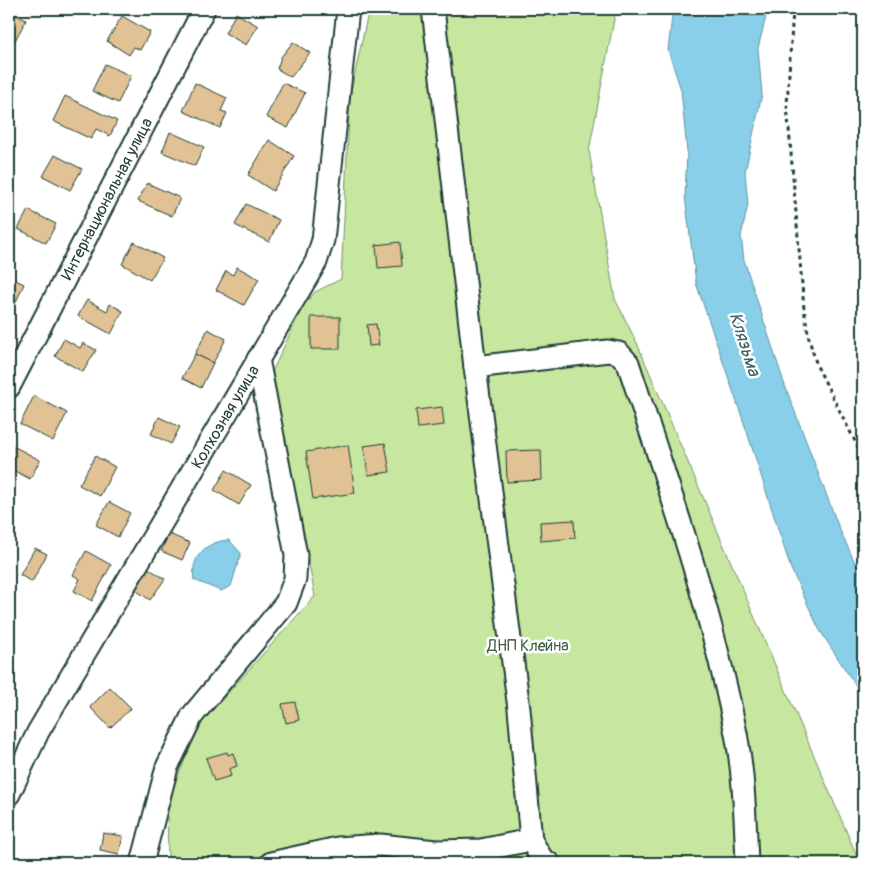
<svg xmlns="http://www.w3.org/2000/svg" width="872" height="872" font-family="Pangolin,sans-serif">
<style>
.green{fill:#c7e69f;stroke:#73926a}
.water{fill:#89cfea;stroke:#5f95a1}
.building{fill:#e0c294;stroke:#1f3d34}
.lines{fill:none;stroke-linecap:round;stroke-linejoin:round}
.minor-casing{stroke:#1f3d34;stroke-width:25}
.path{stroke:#1f3d34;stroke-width:3;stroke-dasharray:4 4;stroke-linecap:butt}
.minor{stroke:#fff;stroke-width:21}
.labels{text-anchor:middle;stroke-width:5;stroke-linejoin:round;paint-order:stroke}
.street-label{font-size:16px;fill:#1f3d34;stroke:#fff}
.park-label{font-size:16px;fill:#415f49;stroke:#fff}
.water-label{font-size:18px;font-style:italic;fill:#3a6262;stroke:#fff}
</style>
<rect width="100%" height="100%" fill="#fff"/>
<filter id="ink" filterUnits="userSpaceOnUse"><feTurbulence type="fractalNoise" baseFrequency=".02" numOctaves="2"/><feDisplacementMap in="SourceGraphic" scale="10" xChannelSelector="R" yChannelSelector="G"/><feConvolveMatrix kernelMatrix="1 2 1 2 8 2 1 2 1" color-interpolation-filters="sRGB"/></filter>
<g filter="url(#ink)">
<polygon class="green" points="369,9 616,9 589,151 615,299 636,341 860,863 168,863 167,801 201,723 315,596 272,372 303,306 315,292 341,279 350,95"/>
<g class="water">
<polygon points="673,9 768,9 758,48 762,94 745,172 748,205 741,236 744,260 784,383 839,528 863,580 863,697 819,629 791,569 747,432 696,283 685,196 687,151 681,90 668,50"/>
<path d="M 229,540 L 241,553 L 231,586 L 221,591 L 194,580 C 190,556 207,541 229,540 Z"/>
</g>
<g class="building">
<polygon points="9,11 26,20 11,48 9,47"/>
<polygon points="236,13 258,26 246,45 225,33"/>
<polygon points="122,16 150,32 140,50 134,47 129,55 107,41"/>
<polygon points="293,42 310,53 291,77 277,69 281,57"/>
<polygon points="105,64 131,76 118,103 92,91"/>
<polygon points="195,83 227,98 221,111 227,113 220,128 183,111"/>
<polygon points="283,83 305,93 288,128 266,117"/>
<polygon points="65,96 117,121 110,136 96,129 91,139 53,121"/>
<polygon points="170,132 204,147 195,166 162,152"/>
<polygon points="269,140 294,156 273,191 248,175"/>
<polygon points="55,155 82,169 70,190 43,176"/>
<polygon points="147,183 180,198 172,216 138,201"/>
<polygon points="246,204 279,220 269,242 235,225"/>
<polygon points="28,210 56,224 46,243 18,229"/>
<polygon points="134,242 163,258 150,280 122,264"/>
<polygon points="400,242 402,266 378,268 376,245"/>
<polygon points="237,267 259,279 244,305 216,290 226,271 233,275"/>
<polygon points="9,277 24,284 16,302 9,299"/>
<polygon points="87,300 107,311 110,304 123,311 111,334 78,316"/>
<rect x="311" y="317" width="29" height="32"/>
<polygon points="376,324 379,345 369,346 367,325"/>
<polygon points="208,329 226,339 213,363 195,354"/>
<polygon points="64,339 80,348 83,343 96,350 83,372 55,356"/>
<polygon points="195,354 213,363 201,388 182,378"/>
<polygon points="34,396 67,413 53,441 20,424"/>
<polygon points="442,407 444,425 418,428 416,410"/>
<polygon points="159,417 180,427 171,444 151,434"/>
<polygon points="385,443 390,472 368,475 364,446"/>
<polygon points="9,444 40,460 30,479 9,468"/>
<polygon points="348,445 355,493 313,499 306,452"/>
<polygon points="541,450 542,480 507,482 506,451"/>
<polygon points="95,456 115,467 100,496 79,485"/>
<polygon points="226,470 251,485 239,505 214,490"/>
<polygon points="109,502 130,513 118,537 96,525"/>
<polygon points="574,520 575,538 541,541 540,522"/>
<polygon points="169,534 190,543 182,560 161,551"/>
<polygon points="35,548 47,554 32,582 20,575"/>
<polygon points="86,551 111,565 92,601 74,591 80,579 73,575"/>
<polygon points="148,568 165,579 150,600 134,589"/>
<polygon points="110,687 131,708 110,728 90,707"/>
<polygon points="295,702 299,720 286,723 282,704"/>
<polygon points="227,752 228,755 233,753 237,766 229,769 231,776 214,781 206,758"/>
<polygon points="103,833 123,836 119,854 100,850"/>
</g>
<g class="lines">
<defs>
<g id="minor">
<polyline points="433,9 475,367 519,709 531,840 542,859 549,863"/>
<path d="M 475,367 L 608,351 L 619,353 L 628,363 C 667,482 709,601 734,724 C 744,769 745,817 747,863"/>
<path id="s1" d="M 9,387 L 204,9"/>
<path id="s2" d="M 9,794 L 38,732 L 316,262 L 323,240 L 348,9"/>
<polyline points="142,863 167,767 192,716 286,603 295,579 296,555 258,359"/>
<polyline points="271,863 338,848 380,845 436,851 481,850 531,840"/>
</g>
</defs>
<use href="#minor" class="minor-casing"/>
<polyline class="path" points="793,9 787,105 804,309 809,339 817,366 863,457"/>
<use href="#minor" class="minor"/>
</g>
</g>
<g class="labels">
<g class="street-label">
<text dy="6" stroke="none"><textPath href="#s1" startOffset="212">Интернациональная улица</textPath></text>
<text dy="6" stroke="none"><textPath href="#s2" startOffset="435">Колхозная улица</textPath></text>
</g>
<g class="park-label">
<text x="528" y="651">ДНП Клейна</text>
</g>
<g class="water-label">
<text transform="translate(745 344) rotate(72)" y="6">Клязьма</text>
</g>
</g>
<rect width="872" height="872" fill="none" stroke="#fff" stroke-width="30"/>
<rect x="15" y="15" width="842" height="842" fill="none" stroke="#1f3d34" stroke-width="2" filter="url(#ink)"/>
</svg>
